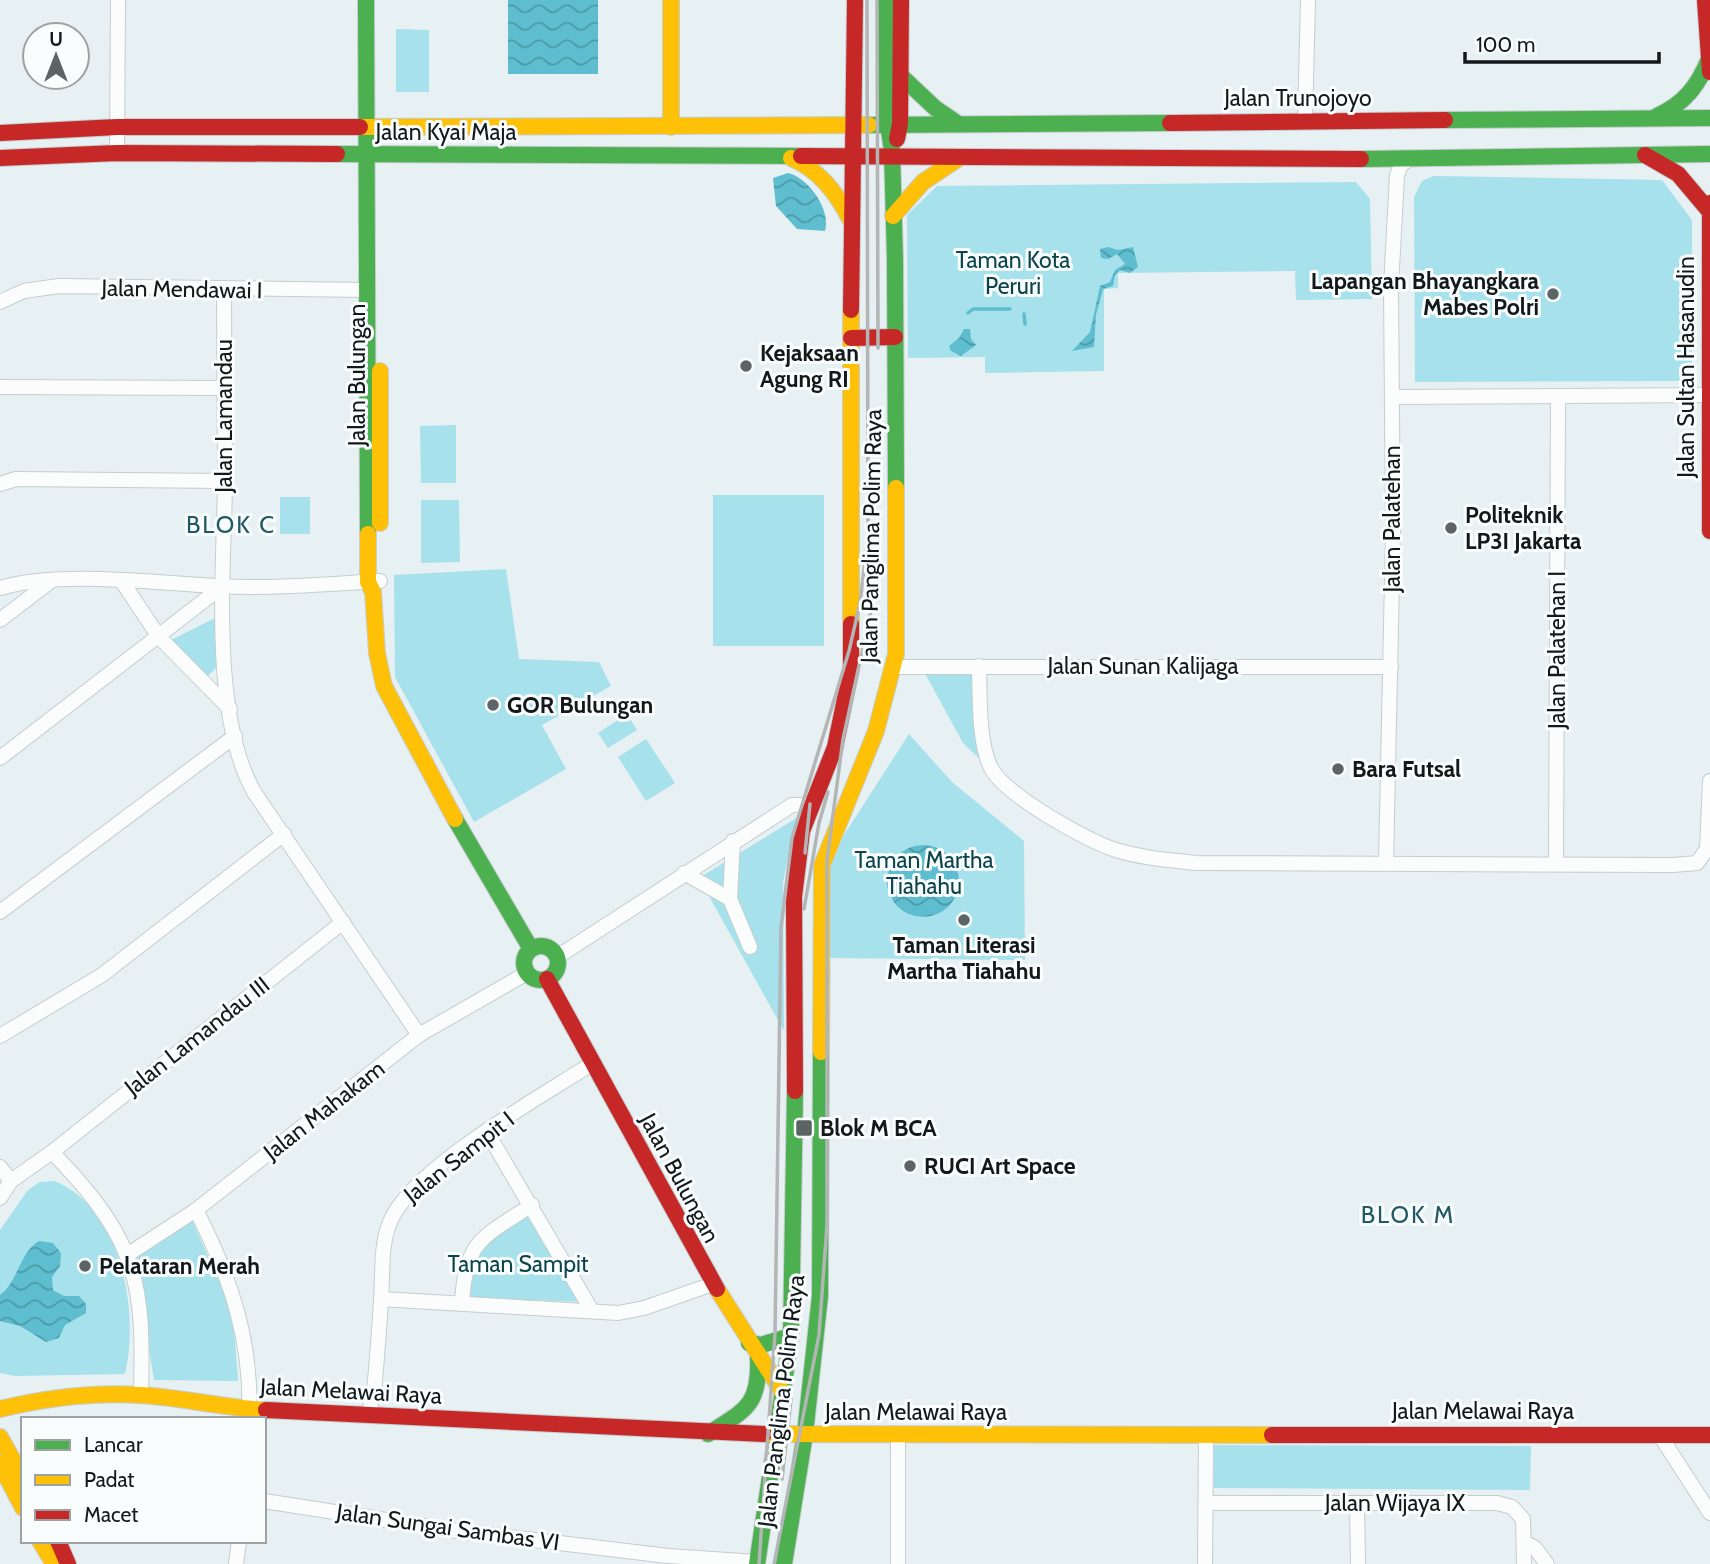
<svg xmlns="http://www.w3.org/2000/svg" width="1710" height="1564" font-family="Cabin,sans-serif">
<style>
.green{fill:#a7e1ec}
.water{fill:url(#water-waves)}
.lines{fill:none;stroke-linecap:round;stroke-linejoin:round}
.stream{stroke:#5ebecf;stroke-width:3.5}
.street-casing{stroke:#c5cdce;stroke-width:16}
.fast-casing{stroke:#c5cdce;stroke-width:18}
.slow-casing{stroke:#c5cdce;stroke-width:18}
.jam-casing{stroke:#c5cdce;stroke-width:18}
.street{stroke:#fbfdfd;stroke-width:14}
.fast{stroke:#4caf50;stroke-width:16}
.slow{stroke:#ffc107;stroke-width:16}
.jam{stroke:#c62828;stroke-width:16}
.rail{stroke:#b3b5b6;stroke-width:3.5}
.poi-dot{fill:#5d6466;stroke:#fafdfe;stroke-width:2.5}
.labels{text-anchor:middle;stroke-width:6;stroke-linejoin:round;paint-order:stroke}
.street-label{font-size:23px;fill:#13191a;stroke:#fafdfe}
.park-label{font-size:23px;fill:#0c444e;stroke:#fafdfe}
.poi-label{font-size:23px;font-weight:bold;fill:#13191a;stroke:#fafdfe;text-anchor:start}
.neighbourhood-label{font-size:24px;letter-spacing:2px;fill:#215964;stroke:#fafdfe}
</style>
<defs>
<pattern id="water-waves" width="16" height="10" patternUnits="userSpaceOnUse" patternTransform="scale(1.75)"><rect width="16" height="10" fill="#5ebecf"/><path d="M0 5q4-4 8 0t8 0" fill="none" stroke="#4c9aa7"/></pattern>
</defs>
<rect width="100%" height="100%" fill="#e7f0f2"/>
<g class="green">
<polygon points="396,29 429,30 429,92 396,92"/>
<polygon points="1433,176 1662,180 1692,220 1692,368 1686,381 1415,382 1414,197 1422,181"/>
<polygon points="1356,182 1370,199 1372,299 1296,300 1295,271 1118,273 1118,288 1104,289 1104,371 985,373 985,357 908,358 907,215 937,186"/>
<polygon points="456,425 456,483 421,483 420,426"/>
<rect x="713" y="495" width="111" height="151"/>
<rect x="280" y="497" width="30" height="37"/>
<polygon points="421,500 459,500 460,562 421,563"/>
<polygon points="506,569 519,659 599,662 611,686 542,725 566,769 474,822 395,677 394,575"/>
<polygon points="215,618 217,667 208,676 169,641"/>
<polygon points="923,670 983,672 987,766 963,743"/>
<polygon points="627,714 637,730 608,748 598,733"/>
<polygon points="909,734 952,782 1024,841 1025,960 830,958 828,873 842,838"/>
<polygon points="646,739 675,783 646,801 618,757"/>
<polygon points="803,814 790,847 783,882 784,1031 699,878"/>
<path d="M 54,1181 C 121,1207 140,1312 125,1374 L 15,1376 L 0,1373 L 0,1230 L 28,1190 L 40,1182 Z"/>
<polygon points="531,1214 583,1302 470,1298 468,1270 486,1241"/>
<polygon points="191,1218 233,1312 238,1381 154,1380 134,1255"/>
<polygon points="1214,1445 1531,1446 1530,1490 1214,1488"/>
</g>
<g class="water">
<rect x="508" y="0" width="90" height="74"/>
<path d="M 788,173 C 809,178 831,210 825,231 L 797,229 L 776,206 L 773,178 Z"/>
<polygon points="1108,247 1118,250 1133,247 1138,267 1130,273 1120,270 1115,275 1113,286 1103,289 1096,315 1094,347 1072,351 1090,332 1100,286 1110,282 1115,270 1125,264 1117,254 1108,259 1101,258 1100,249"/>
<polygon points="964,329 970,329 971,339 976,345 961,356 951,351 949,346 959,338"/>
<circle cx="923" cy="881" r="36"/>
<path d="M 39,1241 L 53,1243 L 61,1253 L 60,1266 L 52,1277 L 53,1290 L 64,1296 L 79,1296 L 86,1304 L 86,1313 L 65,1325 L 59,1338 L 46,1342 L 20,1326 L 0,1321 L 0,1295 C 18,1282 19,1253 39,1241 Z"/>
</g>
<g class="lines">
<g class="stream">
<polyline points="968,313 973,309 1010,309"/>
<polyline points="1024,314 1025,324"/>
</g>
<defs>
<g id="street">
<polyline points="1305,121 1308,0"/>
<polyline points="117,153 118,0"/>
<path d="M 224,290 C 224,354 225,418 225,482 C 224,571 210,713 254,792 L 419,1035"/>
<polyline points="0,302 24,291 59,286 367,290"/>
<polyline points="0,387 224,388"/>
<polyline points="1392,397 1708,395"/>
<polyline points="0,484 16,479 225,481"/>
<polyline points="121,580 159,637 230,709"/>
<path d="M 0,588 C 60,570 156,583 219,586 C 272,589 327,584 380,581"/>
<polyline points="0,620 51,581"/>
<path d="M 979,666 C 980,695 978,742 991,768 C 1004,794 1088,842 1116,850 C 1142,858 1169,860 1196,863 L 1673,865 L 1697,863 L 1707,849 L 1710,781"/>
<polyline points="894,667 1391,667"/>
<polyline points="0,758 223,586"/>
<polyline points="733,841 730,899 750,947"/>
<polyline points="1556,862 1558,396"/>
<polyline points="1386,863 1393,532 1391,287 1397,175 1401,165 1409,159"/>
<polyline points="684,873 730,899"/>
<polyline points="0,912 235,736"/>
<polyline points="557,957 792,805 810,805"/>
<polyline points="0,1036 102,975 284,834"/>
<polyline points="487,1132 592,1311"/>
<polyline points="52,1152 343,922"/>
<polyline points="0,1167 11,1181"/>
<path d="M 0,1198 L 11,1181 L 52,1152 C 81,1182 112,1217 127,1256 C 144,1299 142,1350 141,1395"/>
<path d="M 196,1210 C 230,1276 253,1342 249,1419"/>
<polyline points="127,1255 196,1210 419,1035 527,973"/>
<polyline points="381,1299 618,1313 644,1308 713,1284"/>
<path d="M 462,1302 C 466,1239 483,1237 532,1205"/>
<path d="M 369,1413 L 374,1391 C 377,1361 379,1331 381,1301 C 383,1276 380,1246 390,1222 C 411,1169 542,1096 593,1063"/>
<polyline points="1659,1434 1710,1513"/>
<polyline points="264,1501 450,1530 668,1556 757,1562"/>
<polyline points="1206,1503 1497,1503 1512,1507 1523,1519 1524,1564"/>
<polyline points="1357,1503 1358,1564"/>
<polyline points="1525,1543 1535,1548 1547,1564"/>
<polyline points="236,1564 239,1541"/>
<polyline points="898,1564 898,1435"/>
<polyline points="1205,1564 1206,1435"/>
</g>
<g id="fast">
<polyline points="366,0 368,534"/>
<polyline points="886,0 886,110 892,151 895,259 896,488"/>
<polyline points="900,75 935,108 957,123"/>
<path d="M 1657,116 C 1684,104 1698,86 1709,59"/>
<polyline points="1445,120 1710,118"/>
<polyline points="869,125 1170,123"/>
<polyline points="337,154 801,156"/>
<polyline points="1361,159 1710,154"/>
<polyline points="455,819 531,949"/>
<circle cx="541" cy="963" r="17"/>
<polyline points="749,1343 761,1345 791,1336"/>
<path d="M 708,1434 C 745,1410 760,1406 758,1358"/>
<polyline points="757,1564 791,1336 795,1091"/>
<polyline points="784,1564 805,1434 820,1296 821,1052"/>
</g>
<g id="slow">
<polyline points="671,0 671,127"/>
<polyline points="360,127 869,125"/>
<path d="M 791,158 C 819,170 836,192 850,219"/>
<polyline points="893,216 923,182 959,158"/>
<polyline points="851,310 851,624"/>
<polyline points="380,371 380,523"/>
<polyline points="368,534 368,582 373,592 377,653 384,686 455,819"/>
<polyline points="821,1052 822,865 876,731 896,654 896,488"/>
<polyline points="717,1289 783,1393"/>
<path d="M 0,1409 C 46,1398 91,1392 138,1395 C 181,1397 223,1408 266,1410"/>
<polyline points="764,1434 1272,1435"/>
<polyline points="0,1437 23,1478"/>
<polyline points="0,1464 23,1508"/>
<polyline points="40,1541 54,1564"/>
</g>
<g id="jam">
<polyline points="1705,0 1710,72"/>
<polyline points="1170,123 1445,120"/>
<polyline points="0,133 117,127 360,127"/>
<polyline points="897,139 900,124 901,0"/>
<polyline points="1645,155 1678,174 1710,212"/>
<polyline points="801,156 1361,159"/>
<polyline points="0,158 117,153 337,154"/>
<polyline points="1710,203 1710,531"/>
<polyline points="851,310 855,0"/>
<polyline points="851,338 895,337"/>
<polyline points="547,979 717,1289"/>
<polyline points="795,1091 794,897 802,831 835,747 851,670 851,624"/>
<polyline points="266,1410 764,1434"/>
<polyline points="1272,1435 1710,1435"/>
<polyline points="58,1541 68,1564"/>
</g>
</defs>
<use href="#street" class="street-casing"/>
<use href="#fast" class="fast-casing"/>
<use href="#slow" class="slow-casing"/>
<use href="#jam" class="jam-casing"/>
<use href="#street" class="street"/>
<use href="#fast" class="fast"/>
<use href="#slow" class="slow"/>
<use href="#jam" class="jam"/>
<g class="rail">
<polyline points="877,0 878,348"/>
<polyline points="805,853 810,804"/>
<polyline points="804,909 819,823 828,792"/>
<polyline points="782,1479 791,1399"/>
<polyline points="759,1564 775,1333 781,928 792,838 849,651 860,603 868,535 867,0"/>
<polyline points="774,1564 819,1335 827,1225 827,860 843,739 872,606 878,537"/>
</g>
</g>
<g class="poi-dot">
<circle cx="1553" cy="294" r="7"/>
<circle cx="746" cy="366" r="7"/>
<circle cx="1451" cy="528" r="7"/>
<circle cx="493" cy="705" r="7"/>
<circle cx="1338" cy="769" r="7"/>
<circle cx="964" cy="920" r="7"/>
<rect x="795" y="1119" width="18" height="18" rx="3.5"/>
<circle cx="910" cy="1166" r="7"/>
<circle cx="85" cy="1266" r="7"/>
</g>
<g class="labels">
<g class="street-label">
<text x="1298" y="106">Jalan Trunojoyo</text>
<text x="446" y="140">Jalan Kyai Maja</text>
<text transform="translate(182 289) rotate(1)" y="8">Jalan Mendawai I</text>
<text transform="translate(1686 367) rotate(-90)" y="8">Jalan Sultan Hasanudin</text>
<text transform="translate(357 375) rotate(-90)" y="8">Jalan Bulungan</text>
<text transform="translate(224 416) rotate(-90)" y="8">Jalan Lamandau</text>
<text transform="translate(1392 519) rotate(-90)" y="8">Jalan Palatehan</text>
<text transform="translate(871 536) rotate(-89)" y="8">Jalan Panglima Polim Raya</text>
<text transform="translate(1557 650) rotate(-90)" y="8">Jalan Palatehan I</text>
<text x="1143" y="674">Jalan Sunan Kalijaga</text>
<text transform="translate(197 1036) rotate(-38)" y="8">Jalan Lamandau III</text>
<text transform="translate(324 1110) rotate(-38)" y="8">Jalan Mahakam</text>
<text transform="translate(459 1157) rotate(-38)" y="8">Jalan Sampit I</text>
<text transform="translate(680 1178) rotate(62)" y="8">Jalan Bulungan</text>
<text transform="translate(351 1391) rotate(3)" y="8">Jalan Melawai Raya</text>
<text transform="translate(781 1401) rotate(-83)" y="8">Jalan Panglima Polim Raya</text>
<text x="1483" y="1419">Jalan Melawai Raya</text>
<text x="916" y="1420">Jalan Melawai Raya</text>
<text x="1395" y="1511">Jalan Wijaya IX</text>
<text transform="translate(448 1527) rotate(8)" y="8">Jalan Sungai Sambas VI</text>
</g>
<g class="park-label">
<text x="1013" y="268">Taman Kota<tspan x="1013" dy="26">Peruri</tspan></text>
<text x="924" y="868">Taman Martha<tspan x="924" dy="26">Tiahahu</tspan></text>
<text x="518" y="1272">Taman Sampit</text>
</g>
<g class="poi-label">
<text x="1539" y="289" text-anchor="end">Lapangan Bhayangkara<tspan x="1539" dy="26">Mabes Polri</tspan></text>
<text x="760" y="361">Kejaksaan<tspan x="760" dy="26">Agung RI</tspan></text>
<text x="1465" y="523">Politeknik<tspan x="1465" dy="26">LP3I Jakarta</tspan></text>
<text x="507" y="713">GOR Bulungan</text>
<text x="1352" y="777">Bara Futsal</text>
<text x="964" y="953" text-anchor="middle">Taman Literasi<tspan x="964" dy="26">Martha Tiahahu</tspan></text>
<text x="820" y="1136">Blok M BCA</text>
<text x="924" y="1174">RUCI Art Space</text>
<text x="99" y="1274">Pelataran Merah</text>
</g>
<g class="neighbourhood-label">
<text x="231" y="533">BLOK C</text>
<text x="1408" y="1223">BLOK M</text>
</g>
</g>
<rect x="21" y="1417" width="245" height="126" fill="#fafdfe" stroke="#9ea2a3" stroke-width="2"/>
<rect x="35" y="1440" width="35" height="10" fill="#4caf50" stroke="#9ea2a3" stroke-width="2"/>
<text x="84" y="1452" font-size="21" fill="#13191a">Lancar</text>
<rect x="35" y="1475" width="35" height="10" fill="#ffc107" stroke="#9ea2a3" stroke-width="2"/>
<text x="84" y="1487" font-size="21" fill="#13191a">Padat</text>
<rect x="35" y="1510" width="35" height="10" fill="#c62828" stroke="#9ea2a3" stroke-width="2"/>
<text x="84" y="1522" font-size="21" fill="#13191a">Macet</text>
<g transform="translate(56 56)"><circle r="33" fill="#fafdfe" stroke="#9ea2a3" stroke-width="2"/>
<path d="M0-5L12 26L0 18L-12 26Z" fill="#5d6466"/>
<text y="-10" font-size="19" font-weight="bold" text-anchor="middle" fill="#13191a">U</text>
</g>
<path d="M1465 52v10h194v-10" fill="none" stroke="#13191a" stroke-width="3.5"/>
<text x="1476" y="52" font-size="21" fill="#13191a" stroke="#fafdfe" stroke-width="5" paint-order="stroke">100 m</text>
</svg>
